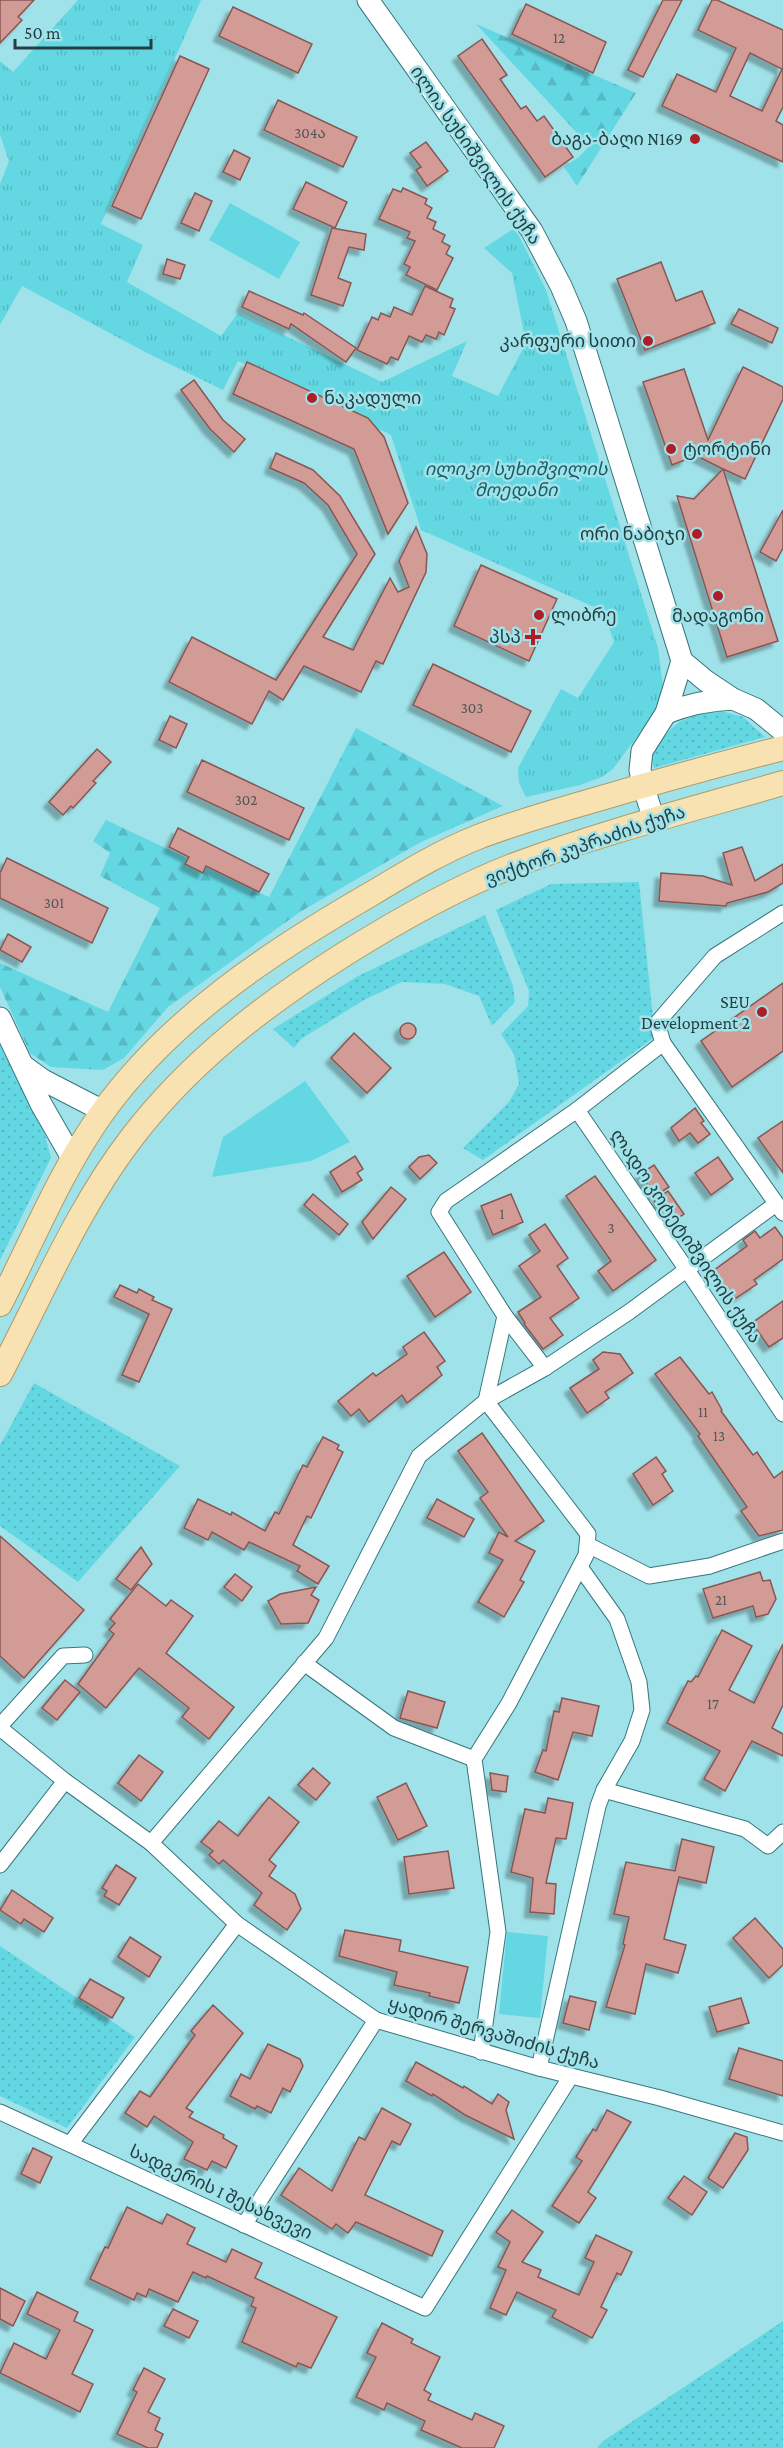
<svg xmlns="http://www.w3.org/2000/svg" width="783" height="2448" font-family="'Crimson Pro','Noto Sans Georgian',serif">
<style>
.grass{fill:url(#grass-dots)}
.forest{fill:url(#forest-firs)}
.park{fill:url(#park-tufts)}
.garden{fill:#63d8e3}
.building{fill:#d29b96;stroke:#885653;stroke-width:1.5;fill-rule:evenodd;filter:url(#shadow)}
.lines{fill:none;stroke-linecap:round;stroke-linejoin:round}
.street-casing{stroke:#36777e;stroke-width:17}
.secondary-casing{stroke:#36777e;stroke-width:23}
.primary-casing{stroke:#ac9c6a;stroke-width:26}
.street{stroke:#fff;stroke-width:15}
.secondary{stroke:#fff;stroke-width:21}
.primary{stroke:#f9e2b2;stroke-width:24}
.poi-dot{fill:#af1d27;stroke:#a0e2e9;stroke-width:2}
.labels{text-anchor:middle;stroke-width:5;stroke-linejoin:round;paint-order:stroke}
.number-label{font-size:15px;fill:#505657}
.poi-label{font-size:18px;fill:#243f42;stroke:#a0e2e9;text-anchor:end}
.street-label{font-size:18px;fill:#243f42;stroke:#a0e2e9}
.park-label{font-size:18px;font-style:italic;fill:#175d64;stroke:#a0e2e9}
</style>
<defs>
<pattern id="grass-dots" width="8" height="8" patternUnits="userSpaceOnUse" patternTransform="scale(1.5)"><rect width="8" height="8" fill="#63d8e3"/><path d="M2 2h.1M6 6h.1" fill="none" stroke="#56bac4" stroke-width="1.8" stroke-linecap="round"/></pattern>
<pattern id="forest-firs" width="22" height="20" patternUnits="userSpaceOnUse" patternTransform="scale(1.5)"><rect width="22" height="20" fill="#63d8e3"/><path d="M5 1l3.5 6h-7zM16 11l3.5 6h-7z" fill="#56bac4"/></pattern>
<pattern id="park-tufts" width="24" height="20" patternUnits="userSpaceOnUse" patternTransform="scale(1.5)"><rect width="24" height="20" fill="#63d8e3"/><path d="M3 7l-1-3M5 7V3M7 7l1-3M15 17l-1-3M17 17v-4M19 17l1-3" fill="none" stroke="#56bac4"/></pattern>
<filter id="shadow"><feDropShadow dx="-5.5" dy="5.5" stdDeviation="1.5" flood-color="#0004"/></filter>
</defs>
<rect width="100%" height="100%" fill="#a0e2e9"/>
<g class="grass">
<path d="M 721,711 L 743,717 L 765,737 L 654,768 L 651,759 C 672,721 679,717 721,711 Z"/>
<polygon points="639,882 655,1037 483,1160 463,1148 509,1102 519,1084 514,1054 501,1034 528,1006 529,991 496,910 551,884"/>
<polygon points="485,915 513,986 515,1002 492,1026 479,996 445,984 402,982 364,1000 301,1039 294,1048 273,1029 358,976"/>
<polygon points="0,1036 44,1131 51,1158 0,1260"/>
<polygon points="34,1383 180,1466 78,1582 0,1526 0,1445"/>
<polygon points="0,1946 135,2037 67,2128 0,2096"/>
<polygon points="783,2321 783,2448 597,2448 603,2441"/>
</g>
<g class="forest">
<polygon points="476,24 636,93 577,186 564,167 579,157 589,146"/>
<polygon points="356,728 503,806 421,842 300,912 168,1007 124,1058 103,1070 51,1067 30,1053 0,987 0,963 108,1012 160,908 100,876 110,853 93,841 106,820 269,897"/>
</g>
<polygon class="park" points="78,0 201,0 101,224 143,245 127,282 221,336 238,313 382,382 467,341 452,376 498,396 526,343 512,273 484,248 513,229 518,234 546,290 658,648 664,694 644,727 613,769 602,777 580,785 526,797 519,783 518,768 561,689 578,698 614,642 603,611 421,530 391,435 238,361 223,390 147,353 22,286 0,325 0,184 9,161 0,135 0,61 13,72"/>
<g class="garden">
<polygon points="230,203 300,242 279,279 209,240"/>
<polygon points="305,1081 350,1142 311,1161 212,1177 223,1137"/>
<polygon points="507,1932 548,1936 540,2018 499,2014"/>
</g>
<g class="building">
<polygon points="0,0 34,0 18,17 22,20 0,43"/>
<polygon points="663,0 682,0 643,77 628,70"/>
<path d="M 712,0 L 717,0 L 783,30 L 783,107 L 776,121 L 783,125 L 783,162 L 662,106 L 677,74 L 716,92 L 736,48 L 698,30 ZM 750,53 L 782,69 L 762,111 L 730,96 Z"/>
<polygon points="526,4 606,42 593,73 512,34"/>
<polygon points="233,7 312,44 298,73 219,36"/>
<polygon points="482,39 507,75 500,79 521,109 526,106 537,121 544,116 573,157 545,177 458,56"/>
<polygon points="180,56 209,69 141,219 112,206"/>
<polygon points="278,100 357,137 343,167 264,130"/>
<polygon points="426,142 448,171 427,186 416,170 421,167 410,153"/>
<polygon points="234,150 250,158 240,180 223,172"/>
<polygon points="306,182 347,202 335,228 293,209"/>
<polygon points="403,188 427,199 425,204 432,208 427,218 436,222 433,229 445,235 442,242 450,246 446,254 453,258 437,290 406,275 410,267 404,264 415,241 407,238 410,232 379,219 393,189 401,192"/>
<polygon points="195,193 212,201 199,231 181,223"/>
<polygon points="332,228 366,234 364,250 349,247 338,278 351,283 343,306 311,295"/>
<polygon points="167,259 185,265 180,279 163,274"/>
<polygon points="661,262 676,301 702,291 715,323 645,350 617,279"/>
<polygon points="425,286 453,299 450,307 455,309 444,335 439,332 436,339 426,335 422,342 409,336 398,360 391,357 387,364 357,350 372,317 378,320 381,313 390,317 394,307 412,315"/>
<polygon points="249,291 303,315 304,313 356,348 346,362 291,324 289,329 242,307"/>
<polygon points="739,309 778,328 772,343 731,324"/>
<polygon points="247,362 368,418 384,437 408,503 388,534 354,449 233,394"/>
<polygon points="743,367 783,387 783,399 745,479 723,469 778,641 727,657 677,496 694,499 723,469 689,452 685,460 672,465 643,382 684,369 708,440"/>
<polygon points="194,380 223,420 245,439 234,452 210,429 181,390"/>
<polygon points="276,453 313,470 340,496 375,554 323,637 353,650 390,578 398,592 409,587 399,561 416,527 427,554 426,572 383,664 376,661 361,692 304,666 283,700 269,691 252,724 169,682 192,637 276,680 357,554 328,505 304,483 270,468"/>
<polygon points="783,510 783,548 776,561 760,552"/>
<polygon points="481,565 557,599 529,661 454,626"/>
<polygon points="433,664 531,711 511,752 413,705"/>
<polygon points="170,716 187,724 176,748 159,740"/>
<polygon points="97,749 111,762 93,781 96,783 73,808 71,806 63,815 49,802"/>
<polygon points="202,760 304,808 289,840 187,792"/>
<polygon points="178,828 269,874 259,892 206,866 203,873 185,864 189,857 169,847"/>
<polygon points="742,847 755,881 783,864 783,883 768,892 727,903 726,906 659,901 661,873 703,876 732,885 723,853"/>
<polygon points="7,858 108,908 92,943 0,898 0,873"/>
<polygon points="8,934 31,947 22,962 0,950"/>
<polygon points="783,983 783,1051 732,1087 701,1041"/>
<circle cx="408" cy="1031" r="8"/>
<polygon points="354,1033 391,1068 367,1093 331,1058"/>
<polygon points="695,1108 704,1121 701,1123 710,1134 698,1143 690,1133 679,1141 671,1128"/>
<polygon points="783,1121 783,1173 758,1138"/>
<polygon points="429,1155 437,1163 420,1179 409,1167 419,1157"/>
<polygon points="355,1156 363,1169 357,1173 362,1180 342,1192 330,1172"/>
<polygon points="718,1157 733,1179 711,1195 695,1173"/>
<polygon points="654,1165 669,1187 655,1196 640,1174"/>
<polygon points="595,1176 656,1260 613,1291 598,1271 611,1261 566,1196"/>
<polygon points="391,1187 406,1199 373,1239 362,1222"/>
<polygon points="668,1191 684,1214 669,1224 654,1201"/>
<polygon points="313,1194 348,1224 339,1235 304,1205"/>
<polygon points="511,1194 523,1222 493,1235 481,1206"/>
<polygon points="545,1224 568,1258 557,1266 579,1298 550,1318 563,1335 543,1349 524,1324 525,1323 518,1312 541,1297 519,1266 540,1251 529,1235"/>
<polygon points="775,1227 783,1238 783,1259 754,1280 757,1284 733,1300 713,1271 747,1246 743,1240 755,1231 760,1238"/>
<polygon points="444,1252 471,1292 435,1317 407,1276"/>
<polygon points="120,1285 137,1293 139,1289 154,1297 152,1300 172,1309 139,1382 122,1375 149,1314 114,1297"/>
<polygon points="783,1301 783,1338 769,1347 752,1323"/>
<polygon points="424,1332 445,1361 437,1367 442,1375 407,1403 402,1395 369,1422 359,1409 351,1416 338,1401 373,1373 376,1376 407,1354 403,1347"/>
<polygon points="603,1352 620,1354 633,1373 605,1392 609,1398 587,1413 570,1388 599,1369 593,1360"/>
<polygon points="680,1357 709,1394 712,1392 722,1410 721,1411 753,1455 757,1452 774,1478 783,1471 783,1530 759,1536 741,1511 747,1507 698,1436 700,1434 655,1374"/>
<polygon points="482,1433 544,1521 515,1541 535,1551 520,1580 524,1582 504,1617 478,1602 503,1560 489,1553 499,1532 508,1537 480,1498 488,1492 458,1451"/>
<polygon points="323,1437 339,1445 337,1449 343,1452 311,1518 307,1516 293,1545 329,1566 318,1584 297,1571 300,1566 249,1542 244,1550 212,1532 208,1540 184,1528 198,1499 231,1515 232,1512 265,1531 275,1512 279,1514 303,1465 307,1467"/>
<polygon points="656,1457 666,1471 662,1474 673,1491 653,1505 633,1474"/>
<polygon points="437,1499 474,1519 464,1537 427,1518"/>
<polygon points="0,1536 84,1610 24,1678 0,1656"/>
<polygon points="141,1547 152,1564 131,1590 116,1579"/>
<polygon points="760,1572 763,1581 770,1580 776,1599 768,1614 756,1617 753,1606 713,1618 703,1589"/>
<polygon points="235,1574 252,1587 242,1601 224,1587"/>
<polygon points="138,1584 166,1606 171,1600 193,1616 166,1653 234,1707 209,1739 182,1717 189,1708 139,1668 106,1708 78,1684 114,1634 109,1630 115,1623 110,1619"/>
<polygon points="316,1587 311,1595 319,1600 308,1623 281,1624 268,1601 280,1594"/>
<polygon points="722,1630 752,1646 729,1690 754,1703 783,1644 783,1705 772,1728 783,1734 783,1756 752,1741 725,1791 704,1779 720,1751 667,1723 688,1681 691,1682 696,1676 698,1677"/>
<polygon points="65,1680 80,1692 57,1720 42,1708"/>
<polygon points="408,1691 445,1702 437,1728 400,1718"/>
<polygon points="562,1698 599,1706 592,1736 573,1732 558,1780 535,1772 543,1750 546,1751 554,1711 559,1712"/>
<polygon points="139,1755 163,1772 141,1801 118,1783"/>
<polygon points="313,1768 330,1783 316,1800 298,1785"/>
<polygon points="490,1773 508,1776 506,1792 492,1790"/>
<polygon points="406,1783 427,1826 398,1840 377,1797"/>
<polygon points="269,1797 299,1822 269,1860 276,1866 269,1876 295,1894 301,1909 287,1930 254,1905 262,1893 223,1860 219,1864 209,1855 213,1851 201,1842 219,1821 238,1836"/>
<polygon points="548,1798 573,1803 566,1839 556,1838 546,1883 556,1884 554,1914 530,1912 533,1878 511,1872 525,1809 545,1813"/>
<polygon points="682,1839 714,1847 706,1883 679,1877 664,1939 686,1945 678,1973 646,1964 635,2014 606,2007 625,1945 623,1944 629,1917 614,1914 626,1862 675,1871"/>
<polygon points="448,1851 454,1888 409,1894 404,1857"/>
<polygon points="116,1865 136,1878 119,1905 104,1896 107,1891 102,1888"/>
<polygon points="12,1890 53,1918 44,1932 24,1919 21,1924 0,1910"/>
<polygon points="755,1918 783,1949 783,1965 769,1978 733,1938"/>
<polygon points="345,1930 401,1940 399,1951 468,1967 459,2003 429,1996 430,1993 394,1985 397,1972 339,1956"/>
<polygon points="130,1937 161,1957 149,1977 118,1957"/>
<polygon points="90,1979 124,1998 112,2018 79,1998"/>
<polygon points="570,1996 596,2002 589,2030 563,2023"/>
<polygon points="741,1998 749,2023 717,2032 709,2007"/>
<polygon points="213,2005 243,2033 186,2108 193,2112 189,2117 224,2135 223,2138 237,2146 226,2168 212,2161 207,2170 184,2159 193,2142 154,2116 147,2127 125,2113 140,2091 150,2097 195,2035 191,2031"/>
<polygon points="268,2044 300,2059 303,2066 290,2092 283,2088 271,2113 257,2106 255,2109 230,2096 241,2074 250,2079"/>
<polygon points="739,2048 783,2061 783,2096 729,2079"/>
<polygon points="416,2062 463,2088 464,2086 492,2104 498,2094 509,2102 506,2110 514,2139 465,2115 433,2094 432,2096 406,2081"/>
<polygon points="382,2108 411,2124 400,2145 392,2141 365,2195 443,2231 432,2256 356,2222 348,2233 336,2224 332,2229 281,2195 299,2168 332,2191 359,2137 365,2140"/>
<polygon points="607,2110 631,2122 588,2192 596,2198 579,2223 552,2206 582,2161 576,2157 593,2129 596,2131"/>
<polygon points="735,2133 747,2137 748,2150 723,2188 708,2178"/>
<polygon points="33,2148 52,2157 40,2183 21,2174"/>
<polygon points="684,2176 707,2192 692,2215 668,2198"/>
<polygon points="127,2207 162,2224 167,2214 195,2228 187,2244 226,2262 232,2249 262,2263 255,2278 337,2317 311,2368 298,2363 296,2367 242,2342 256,2308 251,2306 254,2298 207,2276 206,2278 193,2272 178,2302 149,2289 146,2297 137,2293 134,2300 90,2279 105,2247 108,2248"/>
<polygon points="512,2210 543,2232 522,2262 541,2270 538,2277 579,2295 594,2262 585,2258 596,2235 632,2252 621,2275 617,2273 601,2307 607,2310 592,2338 552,2317 556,2310 517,2292 506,2315 490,2308 506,2270 498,2267 510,2242 496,2232"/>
<polygon points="0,2288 25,2301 13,2326 0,2319"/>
<polygon points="37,2292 78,2312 74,2321 93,2330 72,2374 93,2384 80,2412 0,2373 14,2343 46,2359 60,2330 27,2314"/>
<polygon points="173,2309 198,2321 189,2338 164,2326"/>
<polygon points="382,2323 413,2339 411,2343 440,2357 424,2390 431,2394 428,2400 472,2420 475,2413 504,2426 494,2448 462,2448 421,2430 425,2421 387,2403 384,2410 356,2397 376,2357 367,2353"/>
<polygon points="144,2368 165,2379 148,2412 160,2418 155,2430 163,2434 157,2448 148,2448 117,2434 137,2392 133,2390"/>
</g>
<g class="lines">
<defs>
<g id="street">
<polyline points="783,913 715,956 657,1023 663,1043 783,1213"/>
<polyline points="577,1110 687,1270 783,1414"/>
<polyline points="545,1368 505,1316 439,1212 446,1201 577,1110 663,1043"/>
<polyline points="486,1401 505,1316"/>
<polyline points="588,1545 649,1576 710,1566 783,1541"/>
<polyline points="304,1663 394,1728 474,1759"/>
<polyline points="0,1726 63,1656 85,1655"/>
<polyline points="0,1728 65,1781 151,1843 237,1924 376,2020 539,2068 660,2098 783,2133"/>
<polyline points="604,1790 745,1829 768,1846 783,1832"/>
<polyline points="151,1843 326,1638 419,1456 486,1401 545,1368 629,1312 776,1204"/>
<polyline points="0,1865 65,1781"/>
<polyline points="481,2052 498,1932 474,1759 509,1703 586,1555 588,1534 486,1401"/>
<polyline points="539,2068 598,1806 604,1790 632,1741 642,1710 639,1682 617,1619 580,1567"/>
<polyline points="0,2112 425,2308 571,2076"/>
<polyline points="70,2144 237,1924"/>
<polyline points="244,2225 376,2020"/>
</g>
<g id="secondary">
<polyline points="368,0 532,231 561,286 576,321 594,378 682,661 706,681 733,699 756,709 783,731"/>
<path d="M 666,713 C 689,704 710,700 733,699"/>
<polyline points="654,820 643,785 640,770 642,751 666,713 682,661"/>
<polyline points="0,1018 41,1104 72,1158"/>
<polyline points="25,1067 43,1080 103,1111"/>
</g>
<g id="primary">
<path d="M 0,1304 C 33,1240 60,1172 102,1113 C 169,1019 272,951 371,894 C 406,873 440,852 478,837 C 517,822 557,811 598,799 C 659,781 721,764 783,748"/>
<path d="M 0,1374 C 42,1294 78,1207 133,1136 C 191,1061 264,1005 343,955 C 397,921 453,889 512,866 C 600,833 693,809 783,783"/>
</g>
</defs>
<use href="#street" class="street-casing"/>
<use href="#secondary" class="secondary-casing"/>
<use href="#primary" class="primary-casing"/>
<use href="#street" class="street"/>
<use href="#secondary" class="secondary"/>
<use href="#primary" class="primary"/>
</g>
<g class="poi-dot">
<circle cx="695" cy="139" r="6"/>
<circle cx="648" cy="341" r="6"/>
<circle cx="312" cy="398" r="6"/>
<circle cx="671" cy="449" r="6"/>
<circle cx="697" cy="534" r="6"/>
<circle cx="718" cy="596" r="6"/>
<circle cx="539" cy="615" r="6"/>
<path d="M530 628h6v6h6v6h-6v6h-6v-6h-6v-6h6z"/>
<circle cx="762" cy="1012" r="6"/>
</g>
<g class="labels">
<g class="number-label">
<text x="559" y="43">12</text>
<text x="310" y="138">304ა</text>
<text x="472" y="713">303</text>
<text x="246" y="805">302</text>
<text x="54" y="908">301</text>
<text x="502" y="1219">1</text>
<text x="611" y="1233">3</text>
<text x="703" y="1417">11</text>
<text x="719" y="1441">13</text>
<text x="721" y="1605">21</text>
<text x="713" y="1709">17</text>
</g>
<g class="poi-label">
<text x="683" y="145">ბაგა-ბაღი N169</text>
<text x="636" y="347">კარფური სითი</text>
<text x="324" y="404" text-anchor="start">ნაკადული</text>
<text x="683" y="455" text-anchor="start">ტორტინი</text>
<text x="685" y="540">ორი ნაბიჯი</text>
<text x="551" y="621" text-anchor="start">ლიბრე</text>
<text x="718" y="622" text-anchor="middle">მადაგონი</text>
<text x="521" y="643">პსპ</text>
<text x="750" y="1008">SEU<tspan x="750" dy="21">Development 2</tspan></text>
</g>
<g class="street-label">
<text transform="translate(476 155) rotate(55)" y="6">ილია სუხიშვილის ქუჩა</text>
<text transform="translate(585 845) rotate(-19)" y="6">ვიქტორ კუპრაძის ქუჩა</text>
<text transform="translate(686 1236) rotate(56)" y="6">ლადო კოტეტიშვილის ქუჩა</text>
<text transform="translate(494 2033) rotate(16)" y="6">ყადირ შერვაშიძის ქუჩა</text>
<text transform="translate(221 2192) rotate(25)" y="6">სადგერის I შესახვევი</text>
</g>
<g class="park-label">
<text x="516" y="475">ილიკო სუხიშვილის<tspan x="516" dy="21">მოედანი</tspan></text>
</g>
</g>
<path d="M15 39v9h136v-9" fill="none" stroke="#243f42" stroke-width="3"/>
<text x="24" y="39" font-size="18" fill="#243f42" stroke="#a0e2e9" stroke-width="4.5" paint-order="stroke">50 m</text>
</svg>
